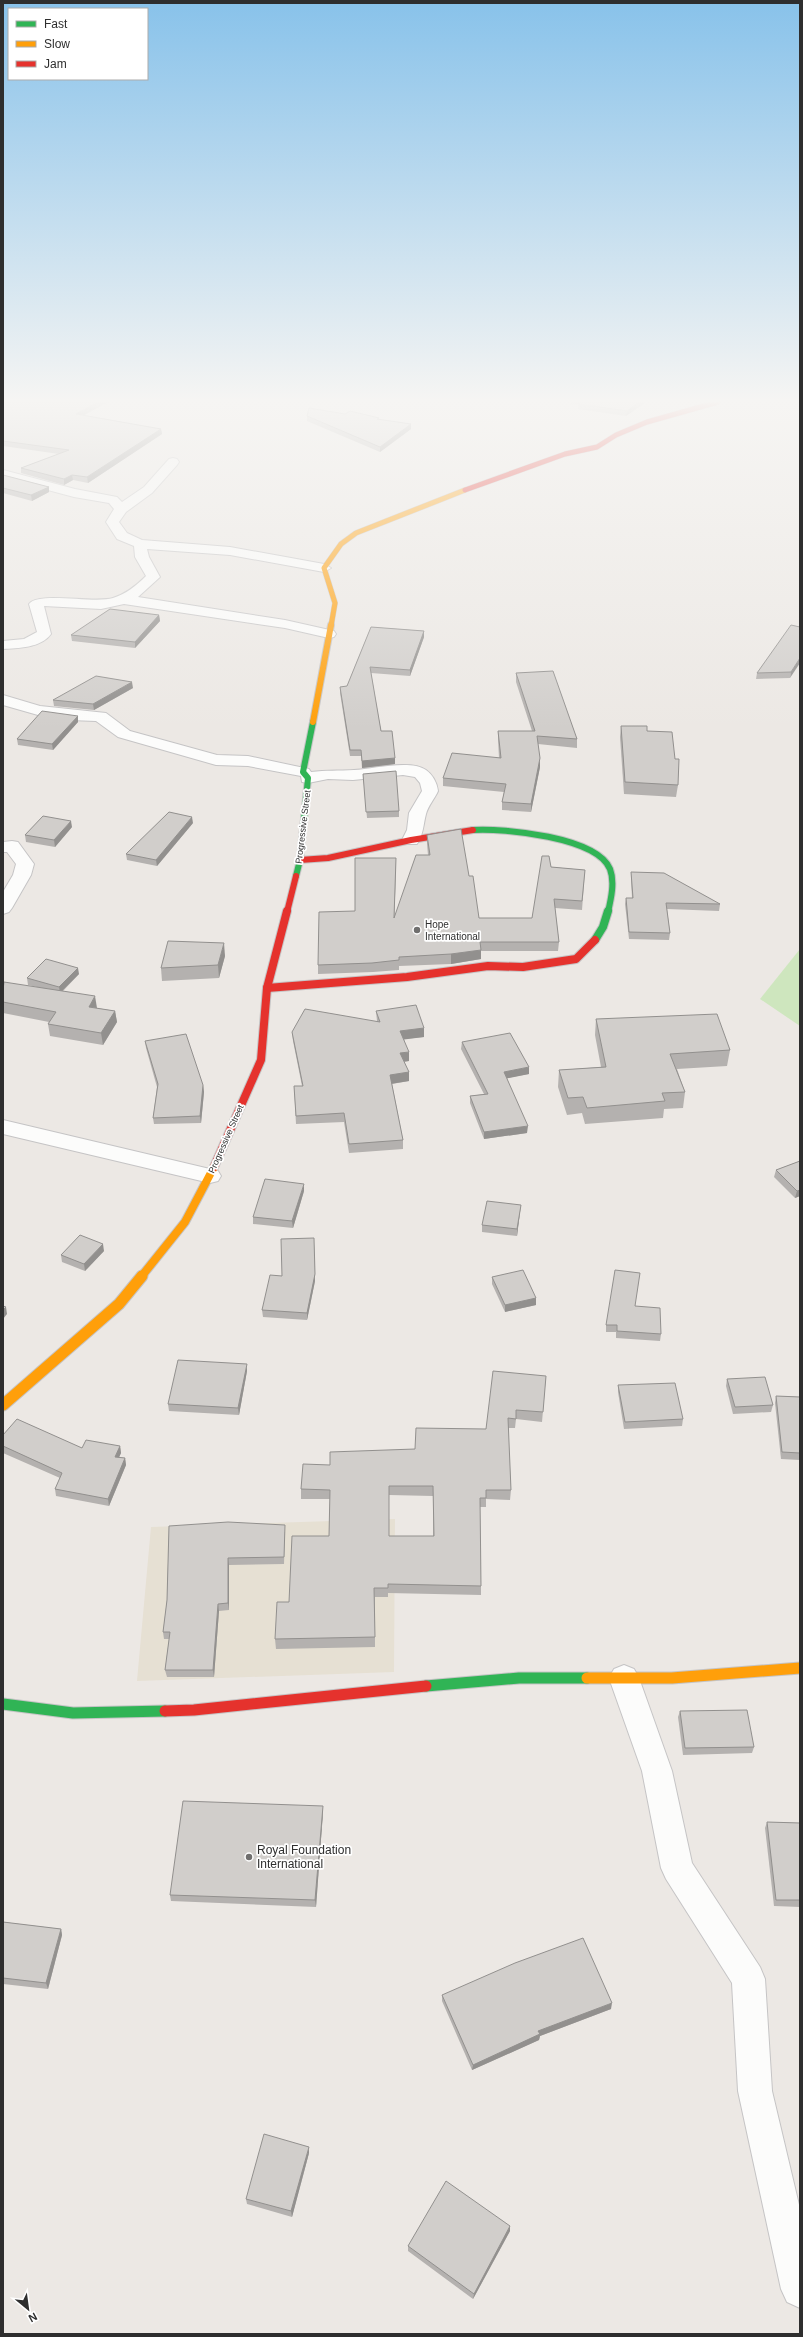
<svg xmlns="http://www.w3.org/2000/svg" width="803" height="2337" font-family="Arial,sans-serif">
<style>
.education{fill:#e6e0d3}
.green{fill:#cee6be}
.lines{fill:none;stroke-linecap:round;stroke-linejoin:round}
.street-casing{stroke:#c5c4c5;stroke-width:2}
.fast-far2-casing{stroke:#c5c4c5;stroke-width:8}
.fast-far1-casing{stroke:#c5c4c5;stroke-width:10}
.fast-casing{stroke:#c5c4c5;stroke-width:13}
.slow-far3-casing{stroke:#c5c4c5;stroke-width:6}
.slow-far2-casing{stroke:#c5c4c5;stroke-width:8}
.slow-far1-casing{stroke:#c5c4c5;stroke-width:10}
.slow-casing{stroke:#c5c4c5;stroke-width:13}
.jam-far3-casing{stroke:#c5c4c5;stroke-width:6}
.jam-far2-casing{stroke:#c5c4c5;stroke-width:8}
.jam-far1-casing{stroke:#c5c4c5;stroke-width:10}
.jam-casing{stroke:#c5c4c5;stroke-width:13}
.street{fill:#fcfcfb;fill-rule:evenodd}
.fast-far2{stroke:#30b455;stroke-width:6}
.fast-far1{stroke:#30b455;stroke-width:8}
.fast{stroke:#30b455;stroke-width:11}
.slow-far3{stroke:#ff9f0a;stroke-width:5}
.slow-far2{stroke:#ff9f0a;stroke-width:6}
.slow-far1{stroke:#ff9f0a;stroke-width:8}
.slow{stroke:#ff9f0a;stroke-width:11}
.jam-far3{stroke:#e5322d;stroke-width:5}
.jam-far2{stroke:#e5322d;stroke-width:6}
.jam-far1{stroke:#e5322d;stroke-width:8}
.jam{stroke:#e5322d;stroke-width:11}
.wall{fill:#b4b1af;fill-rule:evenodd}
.shaded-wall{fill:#92908e}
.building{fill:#d1cecb;stroke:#92908e;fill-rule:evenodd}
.poi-dot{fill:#706f6e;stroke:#fff;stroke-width:1.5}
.labels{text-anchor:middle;stroke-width:3.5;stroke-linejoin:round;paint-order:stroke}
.far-street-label{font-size:9px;fill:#2e2e2e;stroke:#fff}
.poi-label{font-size:10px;fill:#2e2e2e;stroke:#fff;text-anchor:start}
.near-poi-label{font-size:12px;fill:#2e2e2e;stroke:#fff;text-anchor:start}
</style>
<rect width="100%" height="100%" fill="#ece8e4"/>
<polygon class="education" points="395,1519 394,1672 137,1681 151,1527"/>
<polygon class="green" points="800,949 800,1026 760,999"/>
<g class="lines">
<defs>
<g id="street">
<path d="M 173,458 L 177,459 L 179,462 L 177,465 L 152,493 L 126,512 L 119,522 L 127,533 L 142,540 L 230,547 L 324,564 L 331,568 L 324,572 L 230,555 L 147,549 L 149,557 L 160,577 L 138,597 L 285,620 L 334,631 L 336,634 L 334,637 L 329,638 L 285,628 L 124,604 L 101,609 L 44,606 L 51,634 C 41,648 18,648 3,649 L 3,641 L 24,639 L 37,632 L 29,604 C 38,591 95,604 113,598 C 126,594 136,586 146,576 L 135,557 L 134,546 L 117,539 L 106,522 L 114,509 L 109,503 L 74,497 L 3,478 L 3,470 L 75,489 L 117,497 L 122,502 L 144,487 L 169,459 Z"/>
<path d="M 3,695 L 40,706 L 106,713 L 130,731 L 217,755 L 248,756 L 309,769 L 311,772 C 326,770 339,771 354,770 C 372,769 411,759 426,770 C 433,775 437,783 438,791 C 435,798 428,806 426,814 C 423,825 424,833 417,844 L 405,844 L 402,840 L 407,830 L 409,813 L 422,791 L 420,783 L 415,777 L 403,775 L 353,780 L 328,779 L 308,783 L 302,782 L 301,776 L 248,766 L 216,765 L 118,737 L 96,721 L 70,720 L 38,715 L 3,705 Z"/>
<polygon points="12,841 18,842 34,864 31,875 12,908 9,912 3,914 3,892 13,875 16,864 7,852 3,852 3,842"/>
<polygon points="3,1120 210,1169 218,1171 221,1176 218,1181 210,1183 3,1134"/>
<polygon points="624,1665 634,1669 639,1678 672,1771 692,1863 760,1967 765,1979 772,2091 800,2209 800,2308 787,2302 781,2289 738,2091 732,1983 666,1879 661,1868 642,1771 609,1678 614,1669"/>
</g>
<g id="fast-far2">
<path d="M 473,830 C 504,828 597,837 610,869 C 615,882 611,899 608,912"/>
<polyline points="296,876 300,860 308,778 303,772 313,722"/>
</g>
<polyline id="fast-far1" points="595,940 603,927 608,911"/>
<g id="fast">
<polyline points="426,1686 519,1678 587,1678"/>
<polyline points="3,1704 73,1713 165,1711"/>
</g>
<polyline id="slow-far3" points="331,626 335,603 324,568 341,544 356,533 465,490"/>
<polyline id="slow-far2" points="313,722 331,625"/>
<polyline id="slow-far1" points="141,1277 185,1222 214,1167"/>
<g id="slow">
<polyline points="3,1405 119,1304 142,1276"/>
<polyline points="587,1678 672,1678 800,1668"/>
</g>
<polyline id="jam-far3" points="465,490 565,454 597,447 616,435 647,422 718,402"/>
<g id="jam-far2">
<polyline points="300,860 328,858 411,840 473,830"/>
<polyline points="287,912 296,876"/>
</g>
<g id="jam-far1">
<polyline points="267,988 407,977 488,966 523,967 576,959 595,940"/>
<polyline points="214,1167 261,1060 267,988 287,911"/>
</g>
<polyline id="jam" points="165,1711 194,1710 426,1686"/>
</defs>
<use href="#street" class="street-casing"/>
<use href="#fast-far2" class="fast-far2-casing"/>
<use href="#fast-far1" class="fast-far1-casing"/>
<use href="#fast" class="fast-casing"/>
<use href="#slow-far3" class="slow-far3-casing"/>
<use href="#slow-far2" class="slow-far2-casing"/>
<use href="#slow-far1" class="slow-far1-casing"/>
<use href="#slow" class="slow-casing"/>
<use href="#jam-far3" class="jam-far3-casing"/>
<use href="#jam-far2" class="jam-far2-casing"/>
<use href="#jam-far1" class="jam-far1-casing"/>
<use href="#jam" class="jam-casing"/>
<use href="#street" class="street"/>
<use href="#fast-far2" class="fast-far2"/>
<use href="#fast-far1" class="fast-far1"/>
<use href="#fast" class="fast"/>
<use href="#slow-far3" class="slow-far3"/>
<use href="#slow-far2" class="slow-far2"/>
<use href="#slow-far1" class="slow-far1"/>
<use href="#slow" class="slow"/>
<use href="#jam-far3" class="jam-far3"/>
<use href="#jam-far2" class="jam-far2"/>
<use href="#jam-far1" class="jam-far1"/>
<use href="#jam" class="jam"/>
</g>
<g class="wall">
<polygon points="3,402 108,402 84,415 161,429 162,434 88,483 73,480 64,485 21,473 21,468 59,454 3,446"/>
<polygon points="571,402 646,402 626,416 578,409 578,405 571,404"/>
<polygon points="307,416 379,419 411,429 380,452 307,421"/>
<polygon points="3,475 49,487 49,492 32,501 3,493"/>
<polygon points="159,615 160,621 135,648 72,641 71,635"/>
<polygon points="371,627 424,631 424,637 410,676 371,673 381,731 395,764 362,768 361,756 350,756 340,693 340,687 347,686"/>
<polygon points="800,627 790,678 756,679 757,673"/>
<polygon points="516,673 577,739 577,748 538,744 540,767 531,812 502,810 502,802 504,792 443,786 443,778 499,758 498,739 498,731 532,731 516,682"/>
<polygon points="133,688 94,710 54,706 53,700"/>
<polygon points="78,716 78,722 53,750 18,745 17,739"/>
<polygon points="621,726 647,731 678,785 676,797 624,794 620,737"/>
<polygon points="363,774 399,811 399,817 367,818"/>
<polygon points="193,823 157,866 127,860 126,854"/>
<polygon points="72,827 55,847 26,842 25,835"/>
<polygon points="427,835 469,876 479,918 532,918 551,867 585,870 582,910 555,908 559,942 558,951 481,951 481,959 451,964 399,966 399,970 373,972 318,974 318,965 355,911 396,858 394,917 428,855 427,844"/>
<polygon points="631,872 720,904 719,911 667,909 670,933 669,940 629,939 625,904 626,898 632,898 631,878"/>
<polygon points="225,956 219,978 162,981 161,968"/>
<polygon points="79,974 63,991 97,1008 115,1011 117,1022 103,1045 50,1036 48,1024 49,1022 3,1013 3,1002 37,987 28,985 27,978"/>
<polygon points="376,1011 424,1028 424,1037 404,1039 409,1061 404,1062 409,1072 409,1081 392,1084 403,1140 403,1149 349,1153 344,1122 296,1124 294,1086 302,1086 293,1041 292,1032 377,1021"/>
<polygon points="596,1019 730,1050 727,1066 677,1069 685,1092 683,1108 664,1109 663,1118 585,1124 582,1113 567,1115 558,1087 559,1070 601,1067 595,1035"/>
<polygon points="145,1041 203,1085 204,1092 201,1123 154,1124 153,1118 157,1087 146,1048"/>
<polygon points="462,1042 529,1074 507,1078 527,1133 484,1139 470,1103 470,1096 484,1094 461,1049"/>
<polygon points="800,1161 800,1196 795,1198 774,1177 776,1170"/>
<polygon points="304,1191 293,1228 253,1224 253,1217"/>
<polygon points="800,1196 800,1205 799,1203"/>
<polygon points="521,1205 520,1212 517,1236 482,1232 482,1225"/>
<polygon points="104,1251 85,1271 62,1262 61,1255"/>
<polygon points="492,1277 536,1298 536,1305 505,1312 492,1284"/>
<polygon points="315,1281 307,1320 263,1317 262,1310"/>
<polygon points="635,1306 661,1334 660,1341 616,1338 616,1332 606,1332 606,1325"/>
<polygon points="247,1371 239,1415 169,1411 168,1404"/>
<path d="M 546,1376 L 542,1422 L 516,1419 L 515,1428 L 508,1428 L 511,1490 L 510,1500 L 486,1499 L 486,1507 L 480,1507 L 481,1586 L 481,1595 L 388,1593 L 388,1597 L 375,1597 L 375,1647 L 276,1649 L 275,1639 L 289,1602 L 329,1536 L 330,1499 L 301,1499 L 301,1489 L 330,1465 L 415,1449 L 486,1429 ZM 389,1495 L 433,1496 L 433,1536 L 389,1536 Z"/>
<polygon points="727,1379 773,1405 771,1412 733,1414 726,1386"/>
<polygon points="618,1385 683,1419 682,1426 624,1429 618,1392"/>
<polygon points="776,1396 800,1397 800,1460 781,1459 775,1403"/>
<polygon points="3,1435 82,1448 120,1446 121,1453 119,1457 125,1458 126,1465 109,1506 56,1496 55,1489 60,1478 3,1453"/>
<polygon points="169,1526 285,1532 284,1564 229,1565 229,1610 219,1611 214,1677 167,1677 165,1670 169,1639 164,1639 163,1632 167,1600"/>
<polygon points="680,1711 754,1747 752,1753 683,1755 678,1717"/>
<polygon points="323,1812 316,1907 171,1901 170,1895"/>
<polygon points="767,1822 800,1823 800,1907 774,1906 765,1828"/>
<polygon points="3,1922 61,1929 62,1935 48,1989 3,1984"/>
<polygon points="442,1995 611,2009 540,2036 539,2040 472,2070 442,2001"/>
<polygon points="309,2153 292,2217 247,2204 246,2199"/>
<polygon points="510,2226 510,2231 473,2299 408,2251 408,2246"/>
</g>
<g class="shaded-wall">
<polygon points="98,402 108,402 77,419 76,414"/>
<polygon points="639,402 646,402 626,416 627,411"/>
<polygon points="411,424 411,429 380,452 380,447"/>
<polygon points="161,429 162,434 88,483 87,477"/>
<polygon points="72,475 73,480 64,485 64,479"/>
<polygon points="49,487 49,492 32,501 31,495"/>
<polygon points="159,615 160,621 135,648 135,642"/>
<polygon points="424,631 424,637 410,676 410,670"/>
<polygon points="800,658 800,663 790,678 791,672"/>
<polygon points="132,682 133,688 94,710 93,704"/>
<polygon points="78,716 78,722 53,750 52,744"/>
<polygon points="395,758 395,764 362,768 362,761"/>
<polygon points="540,758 540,767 531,812 531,804"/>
<polygon points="192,817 193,823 157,866 156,860"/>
<polygon points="71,821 72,827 55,847 54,840"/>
<polygon points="396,858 396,867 394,927 394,918"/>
<polygon points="224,943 225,956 219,978 218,965"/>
<polygon points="481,950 481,959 451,964 451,954"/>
<polygon points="78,968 79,974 60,993 59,987"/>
<polygon points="95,996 97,1008 89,1007"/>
<polygon points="115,1011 117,1022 103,1045 101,1033"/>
<polygon points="424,1028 424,1037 400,1040 400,1031"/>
<polygon points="409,1052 409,1061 400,1062 400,1053"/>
<polygon points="529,1067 529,1074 504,1079 504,1072"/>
<polygon points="409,1072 409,1081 390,1084 390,1075"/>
<polygon points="203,1085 204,1092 201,1123 200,1116"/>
<polygon points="528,1126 527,1133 484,1139 484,1132"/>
<polygon points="304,1184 304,1191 293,1228 292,1221"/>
<polygon points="800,1190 800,1196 795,1198 797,1191"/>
<polygon points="521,1205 520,1212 517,1236 517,1229"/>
<polygon points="103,1244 104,1251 85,1271 84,1264"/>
<polygon points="314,1244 315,1281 307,1320 307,1313"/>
<polygon points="536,1298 536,1305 505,1312 505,1305"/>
<polygon points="6,1307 7,1314 3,1319 3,1310"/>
<polygon points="247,1364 247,1371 239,1415 238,1408"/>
<polygon points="120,1446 121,1453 116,1464 115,1457"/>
<polygon points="125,1458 126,1465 109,1506 108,1499"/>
<polygon points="228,1558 229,1565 229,1610 228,1603"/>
<polygon points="218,1604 219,1611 214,1677 213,1670"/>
<polygon points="323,1806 323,1812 316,1907 315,1900"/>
<polygon points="61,1929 62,1935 48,1989 46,1983"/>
<polygon points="612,2003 611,2009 540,2036 539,2040 472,2070 473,2065 538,2031"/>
<polygon points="309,2147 309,2153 292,2217 291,2211"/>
<polygon points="510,2226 510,2231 473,2299 474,2294"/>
</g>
<g class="building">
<polygon points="3,402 98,402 76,414 161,429 87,477 72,475 64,479 21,468 69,450 3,441"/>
<polygon points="581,402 639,402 627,411 578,404"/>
<polygon points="309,408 345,414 350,411 379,418 377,419 411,424 380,447 307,416"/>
<polygon points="3,475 49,487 31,495 3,488"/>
<polygon points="110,609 159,615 135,642 71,635"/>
<polygon points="791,625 800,627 800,658 791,672 757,673"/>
<polygon points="371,627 424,631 410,670 370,667 381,731 392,731 395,758 362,761 361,750 350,750 340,687 347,686"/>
<polygon points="553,671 577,739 537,736 540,758 531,804 502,802 506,784 443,778 452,753 501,758 498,731 535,731 516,673"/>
<polygon points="96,676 132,682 93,704 53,700"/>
<polygon points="42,711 78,716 52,744 17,739"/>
<polygon points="621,726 647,726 647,731 672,732 675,759 679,759 678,785 625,782"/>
<polygon points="396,771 399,811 366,812 363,774"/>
<polygon points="169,812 192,817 156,860 126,854"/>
<polygon points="43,816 71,821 54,840 25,835"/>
<polygon points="461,829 469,876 473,876 479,918 532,918 542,856 549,856 551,867 585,870 582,901 554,899 559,942 480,942 481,950 451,954 399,957 399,960 372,963 318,965 319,912 355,911 355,858 396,858 394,918 416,855 430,855 427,835"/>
<polygon points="631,872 664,873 720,904 666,903 670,933 629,932 626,898 633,898"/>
<polygon points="168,941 224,943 218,965 161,968"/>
<polygon points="46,959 78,968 59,987 27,978"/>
<polygon points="4,982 95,996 89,1007 115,1011 101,1033 48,1024 56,1012 3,1002 3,990"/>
<polygon points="416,1005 424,1028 400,1031 409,1052 400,1053 409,1072 390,1075 403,1140 349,1144 344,1113 296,1116 294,1086 303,1086 292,1032 305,1009 380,1022 376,1011"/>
<polygon points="717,1014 730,1050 670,1054 685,1092 662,1093 665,1101 587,1108 583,1097 568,1098 559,1070 606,1067 596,1019"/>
<polygon points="510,1033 529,1067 504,1072 528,1126 484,1132 470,1096 488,1094 462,1042"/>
<polygon points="186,1034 203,1085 200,1116 153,1118 158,1084 145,1041"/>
<polygon points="800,1161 800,1190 797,1191 776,1170"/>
<polygon points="265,1179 304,1184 292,1221 253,1217"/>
<polygon points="487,1201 521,1205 517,1229 482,1225"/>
<polygon points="80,1235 103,1244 84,1264 61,1255"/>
<polygon points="314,1238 315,1274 307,1313 262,1310 270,1275 282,1276 281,1239"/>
<polygon points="523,1270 536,1298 505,1305 492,1277"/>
<polygon points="615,1270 640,1273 635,1306 660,1308 661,1334 617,1331 617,1325 606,1325"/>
<polygon points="3,1306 6,1307 3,1310"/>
<polygon points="178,1360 247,1364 238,1408 168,1404"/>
<path d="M 493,1371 L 546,1376 L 543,1412 L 516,1410 L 516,1419 L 508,1418 L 511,1490 L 486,1490 L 486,1498 L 480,1498 L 481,1586 L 388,1584 L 388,1588 L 374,1588 L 375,1637 L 275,1639 L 277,1602 L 289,1602 L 292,1536 L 329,1536 L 330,1490 L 301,1489 L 303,1464 L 330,1465 L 330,1452 L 415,1449 L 416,1428 L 486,1429 ZM 389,1486 L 433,1486 L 434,1536 L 389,1536 Z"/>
<polygon points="765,1377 773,1405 735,1407 727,1379"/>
<polygon points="675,1383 683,1419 625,1422 618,1385"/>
<polygon points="776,1396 800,1397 800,1453 782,1452"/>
<polygon points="17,1419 82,1448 86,1440 120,1446 115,1457 125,1458 108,1499 55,1489 62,1473 3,1446 3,1435"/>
<polygon points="228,1522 285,1525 284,1557 228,1558 228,1603 218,1604 213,1670 165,1670 170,1632 163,1632 167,1600 169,1526"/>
<polygon points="747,1710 754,1747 685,1748 680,1711"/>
<polygon points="183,1801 323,1806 315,1900 170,1895"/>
<polygon points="767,1822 800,1823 800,1900 776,1900"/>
<polygon points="3,1922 61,1929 46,1983 3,1978"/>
<polygon points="583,1938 612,2003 538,2031 540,2034 473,2065 442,1995 515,1963"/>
<polygon points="264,2134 309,2147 291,2211 246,2199"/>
<polygon points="446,2181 510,2226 474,2294 408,2246"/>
</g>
<linearGradient id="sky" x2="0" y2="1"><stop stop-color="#88c2ea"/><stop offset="0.55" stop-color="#f6f5f3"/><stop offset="1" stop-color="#f6f5f3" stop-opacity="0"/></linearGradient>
<rect width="803" height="729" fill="url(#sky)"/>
<g class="poi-dot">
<circle cx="417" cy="930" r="4"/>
<circle cx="249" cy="1857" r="4"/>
</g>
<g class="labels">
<g class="far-street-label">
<text transform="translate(303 827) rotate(-83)" y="3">Progressive Street</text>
<text transform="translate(226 1139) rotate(-66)" y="3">Progressive Street</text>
</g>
<g class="poi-label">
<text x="425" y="928">Hope<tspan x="425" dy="12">International</tspan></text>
</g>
<g class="near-poi-label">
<text x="257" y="1854">Royal Foundation<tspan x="257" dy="14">International</tspan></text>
</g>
</g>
<rect width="803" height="2337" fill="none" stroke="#2e2e2e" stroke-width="8"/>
<rect x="8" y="8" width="140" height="72" fill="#ffffff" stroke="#ababab"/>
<rect x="16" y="21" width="20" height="6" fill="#30b455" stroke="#ababab"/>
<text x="44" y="28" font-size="12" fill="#2e2e2e">Fast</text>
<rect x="16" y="41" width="20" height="6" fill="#ff9f0a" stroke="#ababab"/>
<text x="44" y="48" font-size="12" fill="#2e2e2e">Slow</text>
<rect x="16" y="61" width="20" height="6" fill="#e5322d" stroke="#ababab"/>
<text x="44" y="68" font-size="12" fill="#2e2e2e">Jam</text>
<g transform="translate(28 2309) rotate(151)" stroke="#ffffff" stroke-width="3" paint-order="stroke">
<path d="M0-3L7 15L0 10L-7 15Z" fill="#2e2e2e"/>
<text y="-6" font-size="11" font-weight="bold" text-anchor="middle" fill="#2e2e2e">N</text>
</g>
</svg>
